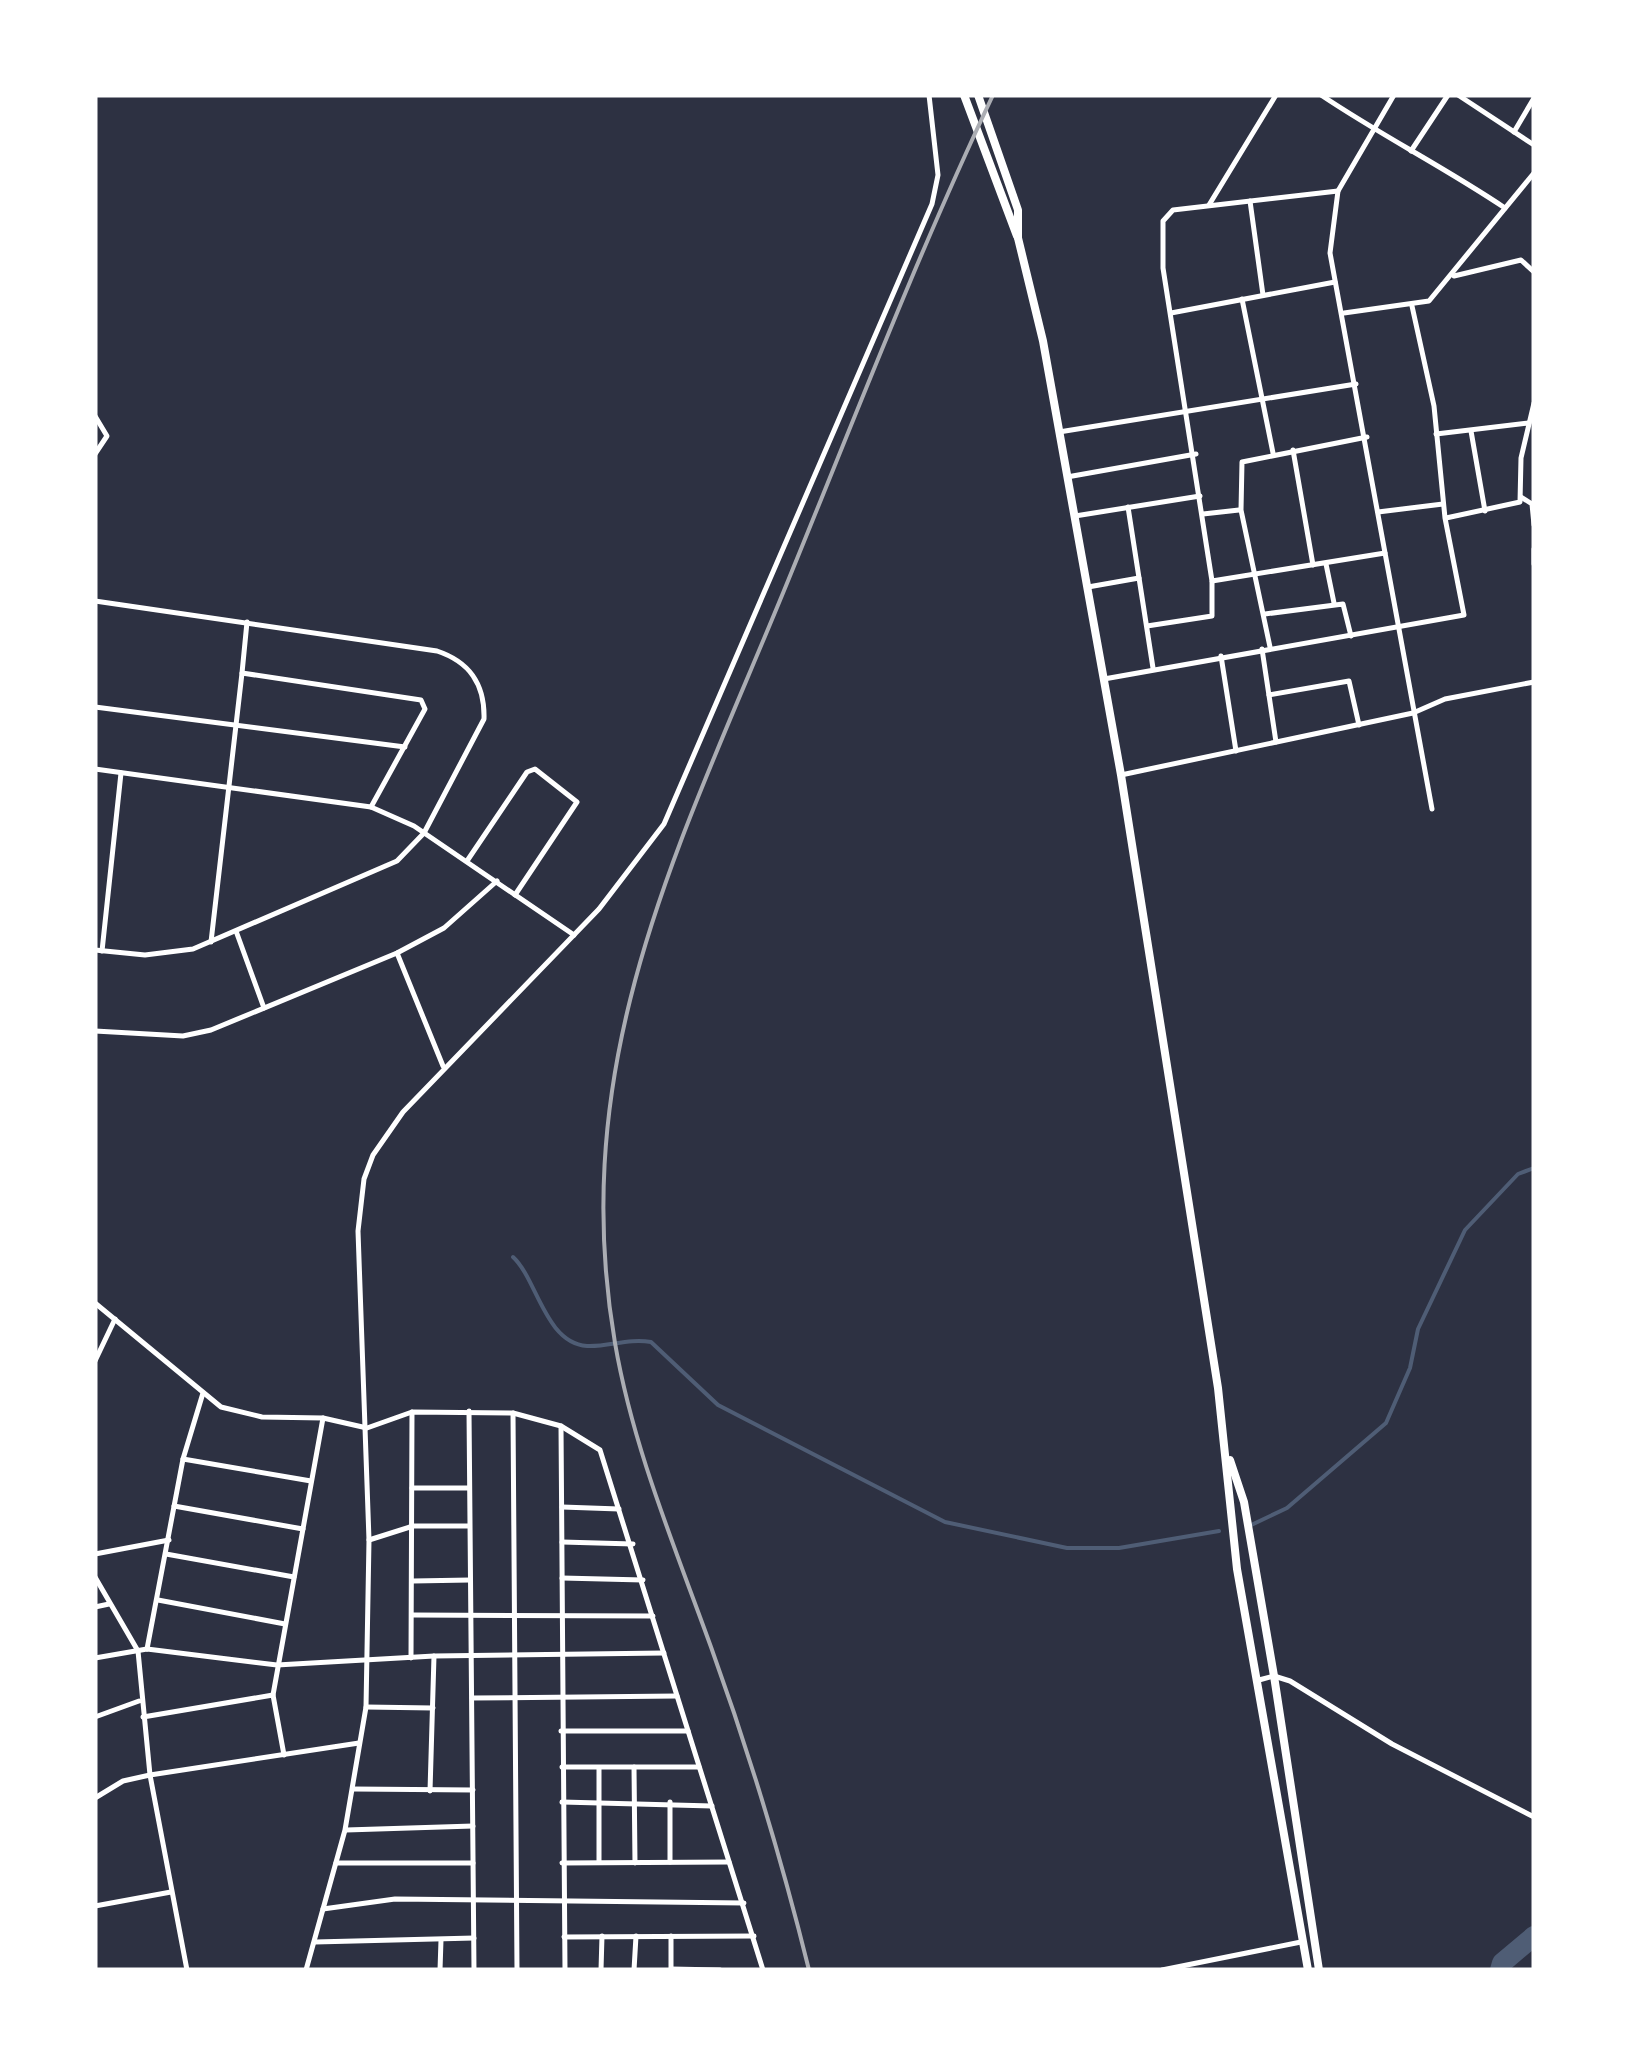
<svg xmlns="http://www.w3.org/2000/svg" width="1629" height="2065" font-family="Roboto,sans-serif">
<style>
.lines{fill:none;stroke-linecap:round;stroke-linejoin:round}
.stream{stroke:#4f5d75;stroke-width:4}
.river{stroke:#4f5d75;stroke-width:20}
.minor{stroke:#fff;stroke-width:5}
.trunk{stroke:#fff;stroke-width:8}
.rail{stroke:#abadb3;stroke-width:4}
</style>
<rect width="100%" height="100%" fill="#2d3142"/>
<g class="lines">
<g class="stream">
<path d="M 513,1257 C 537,1279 545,1343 587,1346 C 609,1347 628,1338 651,1342 L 718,1405 L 945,1522 L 1067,1548 L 1119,1548 L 1219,1531"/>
<polyline points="1249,1526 1287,1508 1386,1423 1410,1368 1418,1329 1465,1230 1518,1174 1534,1168"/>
</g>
<polyline class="river" points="1500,1970 1502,1963 1534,1936"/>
<g class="minor">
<path d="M 1321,95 C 1382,136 1444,167 1505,208"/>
<polyline points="1394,95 1338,191 1330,253 1432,809"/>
<polyline points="1458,95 1534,145"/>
<polyline points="1514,132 1534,98"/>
<polyline points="1411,151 1448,95"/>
<polyline points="1338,191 1173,210 1163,221 1163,268 1212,581 1385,553"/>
<polyline points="1250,201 1263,295"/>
<polyline points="1209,205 1276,95"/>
<polyline points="1454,276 1521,260 1534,272"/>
<polyline points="1242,299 1273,453"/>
<polyline points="1171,313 1335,282"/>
<polyline points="1344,313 1429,301 1534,173"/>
<polyline points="95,416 107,436 95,454"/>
<polyline points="1471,431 1485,511"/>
<polyline points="1059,432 1356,384"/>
<polyline points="1436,434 1529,423"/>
<polyline points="1293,450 1313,565"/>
<polyline points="1067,477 1196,454"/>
<polyline points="1521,497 1532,504 1534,525"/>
<polyline points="1128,507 1153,668"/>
<polyline points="1378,512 1443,504"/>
<polyline points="1203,514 1239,510"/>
<polyline points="1075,516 1200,496"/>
<polyline points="1446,518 1520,502 1521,458 1534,403"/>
<polyline points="1534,549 1534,564"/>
<polyline points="1326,564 1334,603"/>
<polyline points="1088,587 1139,578"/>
<path d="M 95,601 L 437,651 C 470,662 485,684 484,719 L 424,833 L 397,861 L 193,949 L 145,955 L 95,950"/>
<polyline points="1265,614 1343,604 1351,636"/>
<polyline points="1147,626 1212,616 1212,582"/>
<polyline points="1270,647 1241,510 1242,462 1367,437"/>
<polyline points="1262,649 1276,742"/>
<polyline points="1221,656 1236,751"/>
<polyline points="242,673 247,622"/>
<polyline points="1104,679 1464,615 1445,518 1434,406 1412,306"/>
<polyline points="1269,695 1349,681 1359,725"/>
<polyline points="95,707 405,747"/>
<polyline points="95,769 371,807 414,826 574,935"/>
<polyline points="1121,775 1413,713 1445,699 1534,682"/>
<polyline points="467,861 527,772 535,769 577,802 515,895"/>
<polyline points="236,931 264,1008"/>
<polyline points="211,942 242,673 421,700 425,709 371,807"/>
<polyline points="102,951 121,773"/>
<polyline points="397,953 443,1066"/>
<polyline points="95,1031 183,1036 211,1030 397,953 444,928 497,881"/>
<polyline points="95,1303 221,1407 262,1417 323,1418 367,1428 412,1412 513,1413 561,1426 600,1450 763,1970"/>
<polyline points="95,1361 115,1319"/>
<polyline points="469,1411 474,1970"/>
<polyline points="513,1413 517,1970"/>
<polyline points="561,1426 565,1970"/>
<polyline points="183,1459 311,1481"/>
<polyline points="412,1488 469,1488"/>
<polyline points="174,1506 303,1529"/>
<polyline points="562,1507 619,1509"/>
<polyline points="369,1540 413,1526 469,1526"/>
<polyline points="562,1542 633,1544"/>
<polyline points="95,1554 169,1540"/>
<polyline points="166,1554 294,1577"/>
<polyline points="95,1577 138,1651 150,1775 187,1970"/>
<polyline points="562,1578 643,1580"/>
<polyline points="413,1581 470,1580"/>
<polyline points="158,1600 285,1624"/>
<polyline points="95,1607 109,1604"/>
<polyline points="413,1615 653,1616"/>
<polyline points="147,1649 183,1459 203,1393"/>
<polyline points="95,1658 147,1649 277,1665 434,1656 664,1653"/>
<polyline points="411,1658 412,1412"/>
<polyline points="1259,1680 1274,1676 1290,1681 1392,1744 1534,1817"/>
<polyline points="472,1698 677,1696"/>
<polyline points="366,1707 433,1708"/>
<polyline points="95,1717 139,1701"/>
<polyline points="143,1717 273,1695"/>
<polyline points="561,1731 688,1731"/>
<polyline points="284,1755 273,1695 323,1418"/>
<polyline points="562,1767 699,1767"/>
<polyline points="634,1767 635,1863"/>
<polyline points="353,1789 473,1790"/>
<polyline points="430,1791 434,1656"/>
<polyline points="95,1798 123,1781 150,1775 359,1743"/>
<polyline points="562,1802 712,1806"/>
<polyline points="346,1830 473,1826"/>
<polyline points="599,1862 599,1768"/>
<polyline points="670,1862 670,1802"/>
<polyline points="336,1863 473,1863"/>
<polyline points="562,1863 729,1862"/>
<polyline points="95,1906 171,1892"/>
<polyline points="323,1909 395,1899 744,1903"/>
<polyline points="564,1937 754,1936"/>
<polyline points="315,1942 474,1938"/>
<polyline points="671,1968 671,1936"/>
<polyline points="671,1969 720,1970"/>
<polyline points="306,1970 345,1830 366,1707 369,1540 358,1231 364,1179 373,1155 403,1112 599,909 664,824 932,204 938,175 929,95"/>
<polyline points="440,1970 441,1940"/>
<polyline points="601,1970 602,1936"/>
<polyline points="634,1970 636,1936"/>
<polyline points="1162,1970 1301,1942"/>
</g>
<g class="trunk">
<polyline points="964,95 1017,236"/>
<polyline points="978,95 1018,210 1018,238 1043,341 1121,775 1218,1388 1237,1569 1308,1970"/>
<polyline points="1230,1460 1244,1502 1274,1676 1319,1970"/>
</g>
<path class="rail" d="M 809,1970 C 782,1861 749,1752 711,1647 C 675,1547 633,1448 615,1343 C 565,1051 686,833 792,571 C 857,412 919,251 993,95"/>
</g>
<rect width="1629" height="2065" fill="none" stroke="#ffffff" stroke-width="195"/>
</svg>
